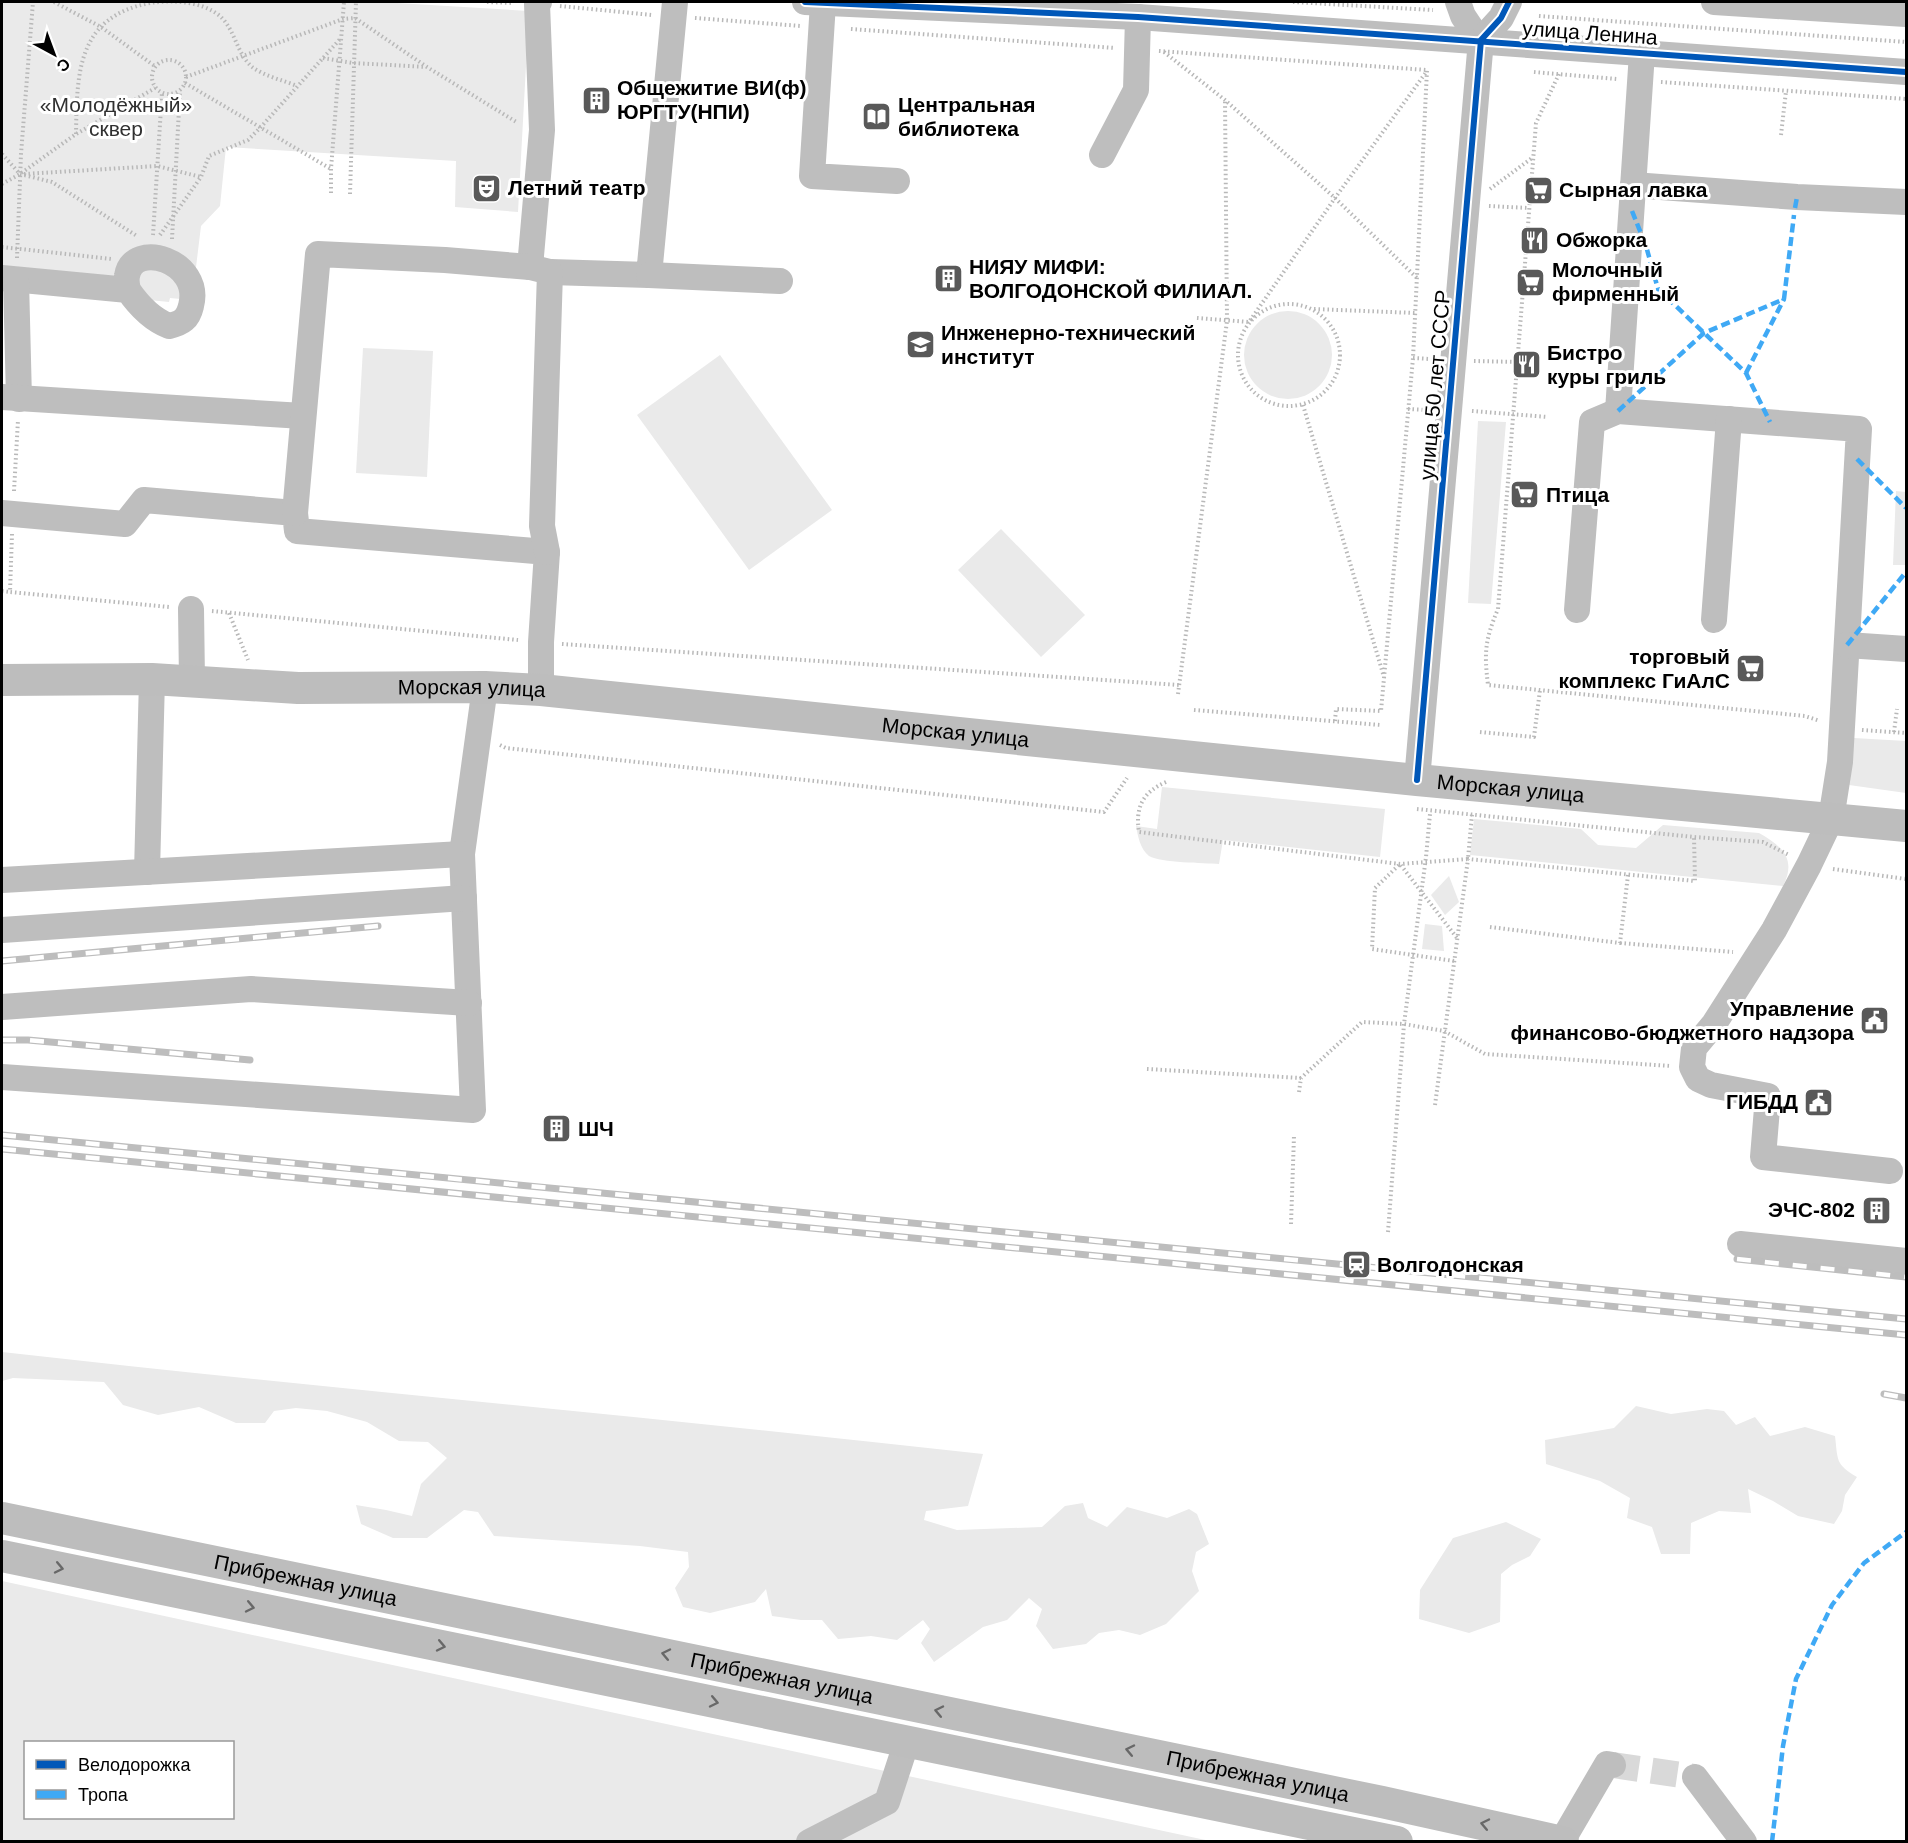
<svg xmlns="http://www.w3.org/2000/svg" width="1908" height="1843" font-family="Arial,sans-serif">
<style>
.green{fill:#eaeaea;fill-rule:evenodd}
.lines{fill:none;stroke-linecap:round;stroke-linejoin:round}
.minor-tunnel{stroke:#d9d9d9;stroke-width:26;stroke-dasharray:26 13;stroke-linecap:butt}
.path{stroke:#b8b8b8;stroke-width:4;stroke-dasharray:1.5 3;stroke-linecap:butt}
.minor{stroke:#bebebe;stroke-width:26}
.major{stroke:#bdbdbd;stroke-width:32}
.rail-casing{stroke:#bdbdbd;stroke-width:7}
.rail{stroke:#fff;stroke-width:4.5;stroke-dasharray:14;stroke-linecap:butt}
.quiet{stroke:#3fa9f5;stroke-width:4.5;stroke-dasharray:9 4.5;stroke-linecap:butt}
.cycleway-casing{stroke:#fff;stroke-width:10}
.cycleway{stroke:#0057b8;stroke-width:6}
.oneway{stroke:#686868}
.labels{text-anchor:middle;stroke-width:6;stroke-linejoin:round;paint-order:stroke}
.street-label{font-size:21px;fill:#000;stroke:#fff}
.poi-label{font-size:21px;font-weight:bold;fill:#000;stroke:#fff;text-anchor:start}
.park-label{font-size:21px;fill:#303030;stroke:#fff}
</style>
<rect width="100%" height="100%" fill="#fff"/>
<g class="green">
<polygon points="2,2 380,2 529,11 518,212 455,207 456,161 226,147 220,206 201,226 192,300 170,298 169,302 2,285"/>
<circle cx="1288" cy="355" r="44"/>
<polygon points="363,348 433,351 427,477 356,473"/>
<polygon points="720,355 832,510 749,570 637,415"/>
<polygon points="1478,421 1506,422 1491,604 1468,603"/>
<polygon points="1896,491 1906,492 1906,565 1893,565"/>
<polygon points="1001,529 1085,615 1041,657 958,570"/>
<polygon points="1854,738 1906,741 1906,793 1849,785 1851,739"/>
<path d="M 1162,787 L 1385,809 L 1380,857 L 1223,840 L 1219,864 C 1204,863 1161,863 1149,856 C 1140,849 1138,836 1136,826 L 1157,829 Z"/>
<path d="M 1474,819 L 1581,829 L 1598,845 L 1636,848 L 1663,825 L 1759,833 C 1782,846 1797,859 1783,886 L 1470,855 Z"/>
<polygon points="1449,876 1459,902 1445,915 1431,895"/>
<polygon points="1425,924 1442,926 1444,951 1422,949"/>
<path d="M 2,1352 C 328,1389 656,1417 983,1454 L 968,1506 L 926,1511 L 924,1520 L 957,1530 L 1042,1527 L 1065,1506 L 1083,1503 L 1088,1518 L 1107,1527 L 1127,1507 L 1167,1518 L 1189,1509 L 1197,1514 L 1209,1544 L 1196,1552 L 1192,1571 L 1199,1591 L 1166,1624 L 1140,1635 L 1119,1630 L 1099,1633 L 1086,1644 L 1053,1649 L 1036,1626 L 1042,1609 L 1029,1598 L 1007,1620 L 983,1627 L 934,1662 L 921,1643 L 930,1629 L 923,1620 L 897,1640 L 871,1636 L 838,1639 L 822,1620 L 801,1620 L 772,1616 L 766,1589 L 755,1602 L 710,1613 L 683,1607 L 675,1588 L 689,1567 L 688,1552 L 640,1546 L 494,1536 L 478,1512 L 464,1510 L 427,1538 L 393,1538 L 361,1524 L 356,1505 L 386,1510 L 412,1516 L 421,1484 L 447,1458 L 428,1442 L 399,1441 L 367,1422 L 327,1411 L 296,1408 L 274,1411 L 265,1423 L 236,1423 L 199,1407 L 158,1415 L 123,1405 L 104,1382 L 13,1378 L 2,1381 Z"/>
<path d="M 1636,1406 L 1671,1414 L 1707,1409 L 1724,1411 L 1736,1425 L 1755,1417 L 1770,1436 L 1805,1427 L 1835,1436 C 1838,1460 1835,1464 1857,1477 L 1845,1495 L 1842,1511 L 1834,1524 L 1798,1516 L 1773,1501 L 1748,1489 L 1751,1513 L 1719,1511 L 1691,1523 L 1690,1554 L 1661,1554 L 1652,1527 L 1627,1518 L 1630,1498 L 1600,1481 L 1546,1464 L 1545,1440 L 1614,1428 Z"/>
<polygon points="1506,1522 1541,1539 1530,1556 1512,1565 1501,1574 1500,1622 1469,1633 1419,1619 1420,1590 1453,1538"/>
<path d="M 2,1581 L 1210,1841 L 2,1841 ZM 26,1742 L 232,1742 L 232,1818 L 26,1818 Z"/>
</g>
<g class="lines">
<polyline class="minor-tunnel" points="1613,1765 1695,1777"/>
<g class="path">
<polyline points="54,2 101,27 156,67"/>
<polyline points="487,2 514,3"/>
<polyline points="1293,2 1433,10"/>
<polyline points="560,6 652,15"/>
<polyline points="1539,16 1906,42"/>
<polyline points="695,18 801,26"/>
<polyline points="851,29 1115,48"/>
<polyline points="1159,51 1427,70"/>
<polyline points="1164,52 1225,100 1335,198 1417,278"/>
<polyline points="323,58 353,63 426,67"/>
<circle cx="169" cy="77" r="17"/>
<polyline points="1534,72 1617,79"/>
<path d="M 1559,74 L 1536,123 L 1498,609 C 1485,640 1484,652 1488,685 L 1805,716 L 1820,721"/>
<polyline points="186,77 343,19 355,18 427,67 518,123"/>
<polyline points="1661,82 1906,99"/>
<polyline points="185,83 331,169"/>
<path d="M 76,134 C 77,72 77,17 150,3 C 171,0 198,1 216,13 C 235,26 235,51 251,66 C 263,76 283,80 297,86"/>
<polyline points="1781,135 1786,91"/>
<polyline points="2,154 20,174 52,182 137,236"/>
<polyline points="24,174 157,166 201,177"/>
<polyline points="2,184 20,174 76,134 155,88"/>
<polyline points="1490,189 1532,158"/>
<polyline points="331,193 331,169 344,2"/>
<polyline points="350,194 356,2"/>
<polyline points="1489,206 1529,208"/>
<polyline points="153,235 162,92"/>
<polyline points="160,235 201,177 209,156 248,140 260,128 341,38"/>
<polyline points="172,239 180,91"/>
<polyline points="2,247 112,259"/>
<polyline points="17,258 21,154 33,2"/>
<circle cx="1289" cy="355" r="51"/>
<polyline points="1314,309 1415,313"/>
<polyline points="1197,318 1249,322 1335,198 1427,71"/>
<polyline points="1413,358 1430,359"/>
<polyline points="1474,361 1518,362"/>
<polyline points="1303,405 1384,677"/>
<polyline points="1408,409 1426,410"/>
<polyline points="1472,411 1548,417"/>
<polyline points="14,491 18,420"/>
<polyline points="12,534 10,592 169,607"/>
<polyline points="2,591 10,592"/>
<polyline points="212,611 518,640"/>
<polyline points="229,613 248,660"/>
<polyline points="562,644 1179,685"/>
<polyline points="1178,694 1227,321 1225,100"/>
<polyline points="1194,710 1381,725"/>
<polyline points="1335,721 1336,709 1381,711 1413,358 1427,70"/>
<polyline points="1862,730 1906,733"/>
<polyline points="1480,732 1534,737 1540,690"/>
<polyline points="1894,732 1897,709"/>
<polyline points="500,745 506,748 1104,812 1127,778"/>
<path d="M 1166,782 C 1143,792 1135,807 1139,832 L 1400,864 L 1468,859 L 1472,814"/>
<polyline points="1417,809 1694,837 1763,842 1789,855"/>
<polyline points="1833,869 1906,879"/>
<polyline points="1490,927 1620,943 1628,875"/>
<polyline points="1620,943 1733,952"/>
<polyline points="1454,961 1372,949 1375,888 1400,864 1457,938"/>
<polyline points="1147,1069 1301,1078"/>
<polyline points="1299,1092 1301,1078 1362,1022 1404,1024 1444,1031 1485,1054 1671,1066"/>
<polyline points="1435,1105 1468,859 1695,881 1694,837"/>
<polyline points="1291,1224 1294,1136"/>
<polyline points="1388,1232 1404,1024 1426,857 1430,814"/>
</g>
<g class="minor">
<polyline points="805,2 1138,17 1906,72"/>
<polyline points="1458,2 1463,16 1479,40"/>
<polyline points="1714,2 1906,14"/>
<polyline points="823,3 812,176 897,181"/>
<polyline points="1102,155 1136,90 1138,17"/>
<polyline points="1633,185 1797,197 1906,202"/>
<polyline points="530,267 542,130 537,4 539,2"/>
<polyline points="550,272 649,275 675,2"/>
<polyline points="649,275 780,281"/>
<path d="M 2,278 L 128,290 C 139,306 151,319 169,326 C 182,323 188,319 191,306 C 203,261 133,239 127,276 C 126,281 127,286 128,290"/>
<polyline points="16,280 19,399"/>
<polyline points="2,397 303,416"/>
<polyline points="1618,411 1642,53"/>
<polyline points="2,513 125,524 144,500 295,513 297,531 547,552 541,642 541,690"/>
<polyline points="295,513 318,254 445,260 530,267 550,272 542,526 547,552"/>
<polyline points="191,609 192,681"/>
<polyline points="1577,610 1592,422 1618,411 1859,429 1840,762 1831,819 1809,865 1774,930 1714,1024 1694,1048 1692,1067 1698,1079 1711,1085 1768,1096 1763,1157 1890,1171"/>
<polyline points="1714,620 1729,419"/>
<polyline points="1847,645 1906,649"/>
<polyline points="1417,780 1481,40 1501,18 1509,2"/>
<polyline points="462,854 485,687"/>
<polyline points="147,872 152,679"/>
<polyline points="2,880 462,854 473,1110 2,1077"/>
<polyline points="2,930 464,898"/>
<polyline points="2,1007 251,989 469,1003"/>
<polyline points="1740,1244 1906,1261"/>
<polyline points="1695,1777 1744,1842"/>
<polyline points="1562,1841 1607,1764 1613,1765"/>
<polyline points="809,1842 887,1802 907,1741"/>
</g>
<g class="major">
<path id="s1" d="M 2,680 L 152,679 L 298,688 L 485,687 L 541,690 L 1417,780 L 1906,826"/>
<path id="s2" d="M 2,1518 L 1382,1802 L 1563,1842"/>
<polyline points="2,1556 1397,1842"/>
</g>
<defs>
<g id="rail">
<polyline points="2,961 378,926"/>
<polyline points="2,1040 28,1040 250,1060"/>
<polyline points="2,1135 1906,1319"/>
<polyline points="2,1149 1906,1335"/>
<polyline points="1737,1259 1906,1277"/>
<polyline points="1884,1394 1906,1398"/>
</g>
</defs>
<use href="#rail" class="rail-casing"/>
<use href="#rail" class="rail"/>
<g class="quiet">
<polyline points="1795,208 1797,197"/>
<polyline points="1632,211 1646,246 1658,289 1746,373 1770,422"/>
<polyline points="1746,373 1784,299"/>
<polyline points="1618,411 1704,333 1784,299 1794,215"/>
<polyline points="1857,459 1906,508"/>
<polyline points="1847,645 1906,572"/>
<polyline points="1772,1842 1783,1746 1796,1679 1832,1605 1864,1563 1906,1532"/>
</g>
<defs>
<g id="cycleway">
<polyline points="805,2 1138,17 1906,72"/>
<polyline points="1417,780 1481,40 1501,18 1509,2"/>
</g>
</defs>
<use href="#cycleway" class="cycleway-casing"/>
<use href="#cycleway" class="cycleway"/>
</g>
<defs><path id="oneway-chevron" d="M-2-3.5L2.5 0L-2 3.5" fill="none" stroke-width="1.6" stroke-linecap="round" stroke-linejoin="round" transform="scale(1.5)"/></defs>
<g class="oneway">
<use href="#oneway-chevron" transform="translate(59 1568) rotate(12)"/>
<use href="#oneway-chevron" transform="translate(250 1607) rotate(12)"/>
<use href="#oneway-chevron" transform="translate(441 1646) rotate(12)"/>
<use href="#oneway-chevron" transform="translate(666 1654) rotate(-168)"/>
<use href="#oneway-chevron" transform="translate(714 1702) rotate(12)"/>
<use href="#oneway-chevron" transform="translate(939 1711) rotate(-168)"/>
<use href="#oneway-chevron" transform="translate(1130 1750) rotate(-168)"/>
<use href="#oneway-chevron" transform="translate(1485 1824) rotate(-168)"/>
</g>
<defs>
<symbol id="building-square" viewBox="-11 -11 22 22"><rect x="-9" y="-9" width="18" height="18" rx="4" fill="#595959" stroke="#fff"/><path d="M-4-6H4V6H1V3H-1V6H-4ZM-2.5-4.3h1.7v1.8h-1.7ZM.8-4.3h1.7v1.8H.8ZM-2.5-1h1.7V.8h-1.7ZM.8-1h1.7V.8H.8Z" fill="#fff"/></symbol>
<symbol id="library-square" viewBox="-11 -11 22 22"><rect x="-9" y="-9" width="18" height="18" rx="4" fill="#595959" stroke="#fff"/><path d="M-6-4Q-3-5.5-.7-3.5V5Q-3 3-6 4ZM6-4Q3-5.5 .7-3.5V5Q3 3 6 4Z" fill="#fff"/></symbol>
<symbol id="theatre-square" viewBox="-11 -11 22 22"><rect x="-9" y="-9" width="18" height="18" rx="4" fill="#595959" stroke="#fff"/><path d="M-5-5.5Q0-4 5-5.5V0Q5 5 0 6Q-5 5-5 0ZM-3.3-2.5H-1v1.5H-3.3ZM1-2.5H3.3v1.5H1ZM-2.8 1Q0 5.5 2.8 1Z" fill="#fff"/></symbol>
<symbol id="supermarket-square" viewBox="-11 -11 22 22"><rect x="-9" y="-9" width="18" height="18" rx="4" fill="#595959" stroke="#fff"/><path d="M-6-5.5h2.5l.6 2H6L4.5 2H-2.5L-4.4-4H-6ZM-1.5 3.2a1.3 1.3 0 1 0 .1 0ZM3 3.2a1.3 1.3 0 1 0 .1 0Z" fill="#fff"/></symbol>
<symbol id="restaurant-square" viewBox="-11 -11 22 22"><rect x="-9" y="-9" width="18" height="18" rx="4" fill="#595959" stroke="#fff"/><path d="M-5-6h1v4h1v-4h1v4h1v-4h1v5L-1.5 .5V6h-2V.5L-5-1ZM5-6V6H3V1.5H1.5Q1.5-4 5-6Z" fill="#fff"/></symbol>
<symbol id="university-square" viewBox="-11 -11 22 22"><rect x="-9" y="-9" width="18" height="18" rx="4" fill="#595959" stroke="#fff"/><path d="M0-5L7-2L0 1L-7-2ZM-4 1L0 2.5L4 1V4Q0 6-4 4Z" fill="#fff"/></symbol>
<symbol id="civic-square" viewBox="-11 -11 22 22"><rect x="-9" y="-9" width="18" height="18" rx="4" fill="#595959" stroke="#fff"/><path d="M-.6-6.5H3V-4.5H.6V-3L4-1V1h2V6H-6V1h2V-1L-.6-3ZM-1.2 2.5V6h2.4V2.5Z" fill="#fff"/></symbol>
<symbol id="station-square" viewBox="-11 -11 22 22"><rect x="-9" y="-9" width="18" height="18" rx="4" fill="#595959" stroke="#fff"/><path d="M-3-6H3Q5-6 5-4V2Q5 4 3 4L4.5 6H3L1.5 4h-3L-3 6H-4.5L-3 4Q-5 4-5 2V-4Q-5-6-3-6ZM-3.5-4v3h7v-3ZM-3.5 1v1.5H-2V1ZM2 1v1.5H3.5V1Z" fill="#fff"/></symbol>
</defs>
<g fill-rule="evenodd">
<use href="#building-square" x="580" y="84" width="33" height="33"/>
<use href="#library-square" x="860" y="100" width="33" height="33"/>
<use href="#theatre-square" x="470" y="172" width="33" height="33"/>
<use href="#supermarket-square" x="1522" y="174" width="33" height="33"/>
<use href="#restaurant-square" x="1518" y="224" width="33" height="33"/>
<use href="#building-square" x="932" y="262" width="33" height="33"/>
<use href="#supermarket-square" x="1514" y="266" width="33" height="33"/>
<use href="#university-square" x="904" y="328" width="33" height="33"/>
<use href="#restaurant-square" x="1510" y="348" width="33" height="33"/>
<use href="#supermarket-square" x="1508" y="478" width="33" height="33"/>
<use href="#supermarket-square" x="1734" y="652" width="33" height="33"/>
<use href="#civic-square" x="1858" y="1004" width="33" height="33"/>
<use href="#civic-square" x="1802" y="1086" width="33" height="33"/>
<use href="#building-square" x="540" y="1112" width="33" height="33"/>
<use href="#building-square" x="1860" y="1194" width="33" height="33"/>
<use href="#station-square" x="1340" y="1248" width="33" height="33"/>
</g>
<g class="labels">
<g class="street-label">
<text transform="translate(1590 33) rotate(4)" y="7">улица Ленина</text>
<text transform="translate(1435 385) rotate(-85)" y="7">улица 50 лет СССР</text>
<text dy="7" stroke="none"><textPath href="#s1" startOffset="470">Морская улица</textPath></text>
<text dy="7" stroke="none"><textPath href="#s1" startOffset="956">Морская улица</textPath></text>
<text dy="7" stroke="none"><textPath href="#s1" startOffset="1514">Морская улица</textPath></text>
<text dy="7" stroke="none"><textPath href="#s2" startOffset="310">Прибрежная улица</textPath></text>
<text dy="7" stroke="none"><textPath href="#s2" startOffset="796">Прибрежная улица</textPath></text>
<text dy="7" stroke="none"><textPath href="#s2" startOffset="1282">Прибрежная улица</textPath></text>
</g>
<g class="poi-label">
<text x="617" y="95">Общежитие ВИ(ф)<tspan x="617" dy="24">ЮРГТУ(НПИ)</tspan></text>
<text x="898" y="112">Центральная<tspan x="898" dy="24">библиотека</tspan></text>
<text x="508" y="195">Летний театр</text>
<text x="1559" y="197">Сырная лавка</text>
<text x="1556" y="247">Обжорка</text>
<text x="969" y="274">НИЯУ МИФИ:<tspan x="969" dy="24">ВОЛГОДОНСКОЙ ФИЛИАЛ.</tspan></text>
<text x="1552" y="277">Молочный<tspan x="1552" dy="24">фирменный</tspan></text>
<text x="941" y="340">Инженерно-технический<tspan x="941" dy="24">институт</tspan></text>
<text x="1547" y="360">Бистро<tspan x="1547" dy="24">куры гриль</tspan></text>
<text x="1546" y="502">Птица</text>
<text x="1730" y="664" text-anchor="end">торговый<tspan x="1730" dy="24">комплекс ГиАлС</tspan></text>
<text x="1854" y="1016" text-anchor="end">Управление<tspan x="1854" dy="24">финансово-бюджетного надзора</tspan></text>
<text x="1798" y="1109" text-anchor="end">ГИБДД</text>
<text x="578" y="1136">ШЧ</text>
<text x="1855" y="1217" text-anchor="end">ЭЧС-802</text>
<text x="1377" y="1272">Волгодонская</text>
</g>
<g class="park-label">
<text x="116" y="112">«Молодёжный»<tspan x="116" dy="24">сквер</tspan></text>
</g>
</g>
<rect width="1908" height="1843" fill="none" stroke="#000000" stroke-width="6"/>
<rect x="24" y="1741" width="210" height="78" fill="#ffffff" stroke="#999999" stroke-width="1.5"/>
<rect x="36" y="1760" width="30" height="9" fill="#0057b8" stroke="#999999" stroke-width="1.5"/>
<text x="78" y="1771" font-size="18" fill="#000000">Велодорожка</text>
<rect x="36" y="1790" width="30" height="9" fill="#3fa9f5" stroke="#999999" stroke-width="1.5"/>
<text x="78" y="1801" font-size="18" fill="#000000">Тропа</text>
<g transform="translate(54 54) rotate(139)" stroke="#ffffff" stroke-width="4.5" paint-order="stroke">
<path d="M0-4.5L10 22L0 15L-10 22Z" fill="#000000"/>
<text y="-9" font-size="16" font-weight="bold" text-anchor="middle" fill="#000000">С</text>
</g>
</svg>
